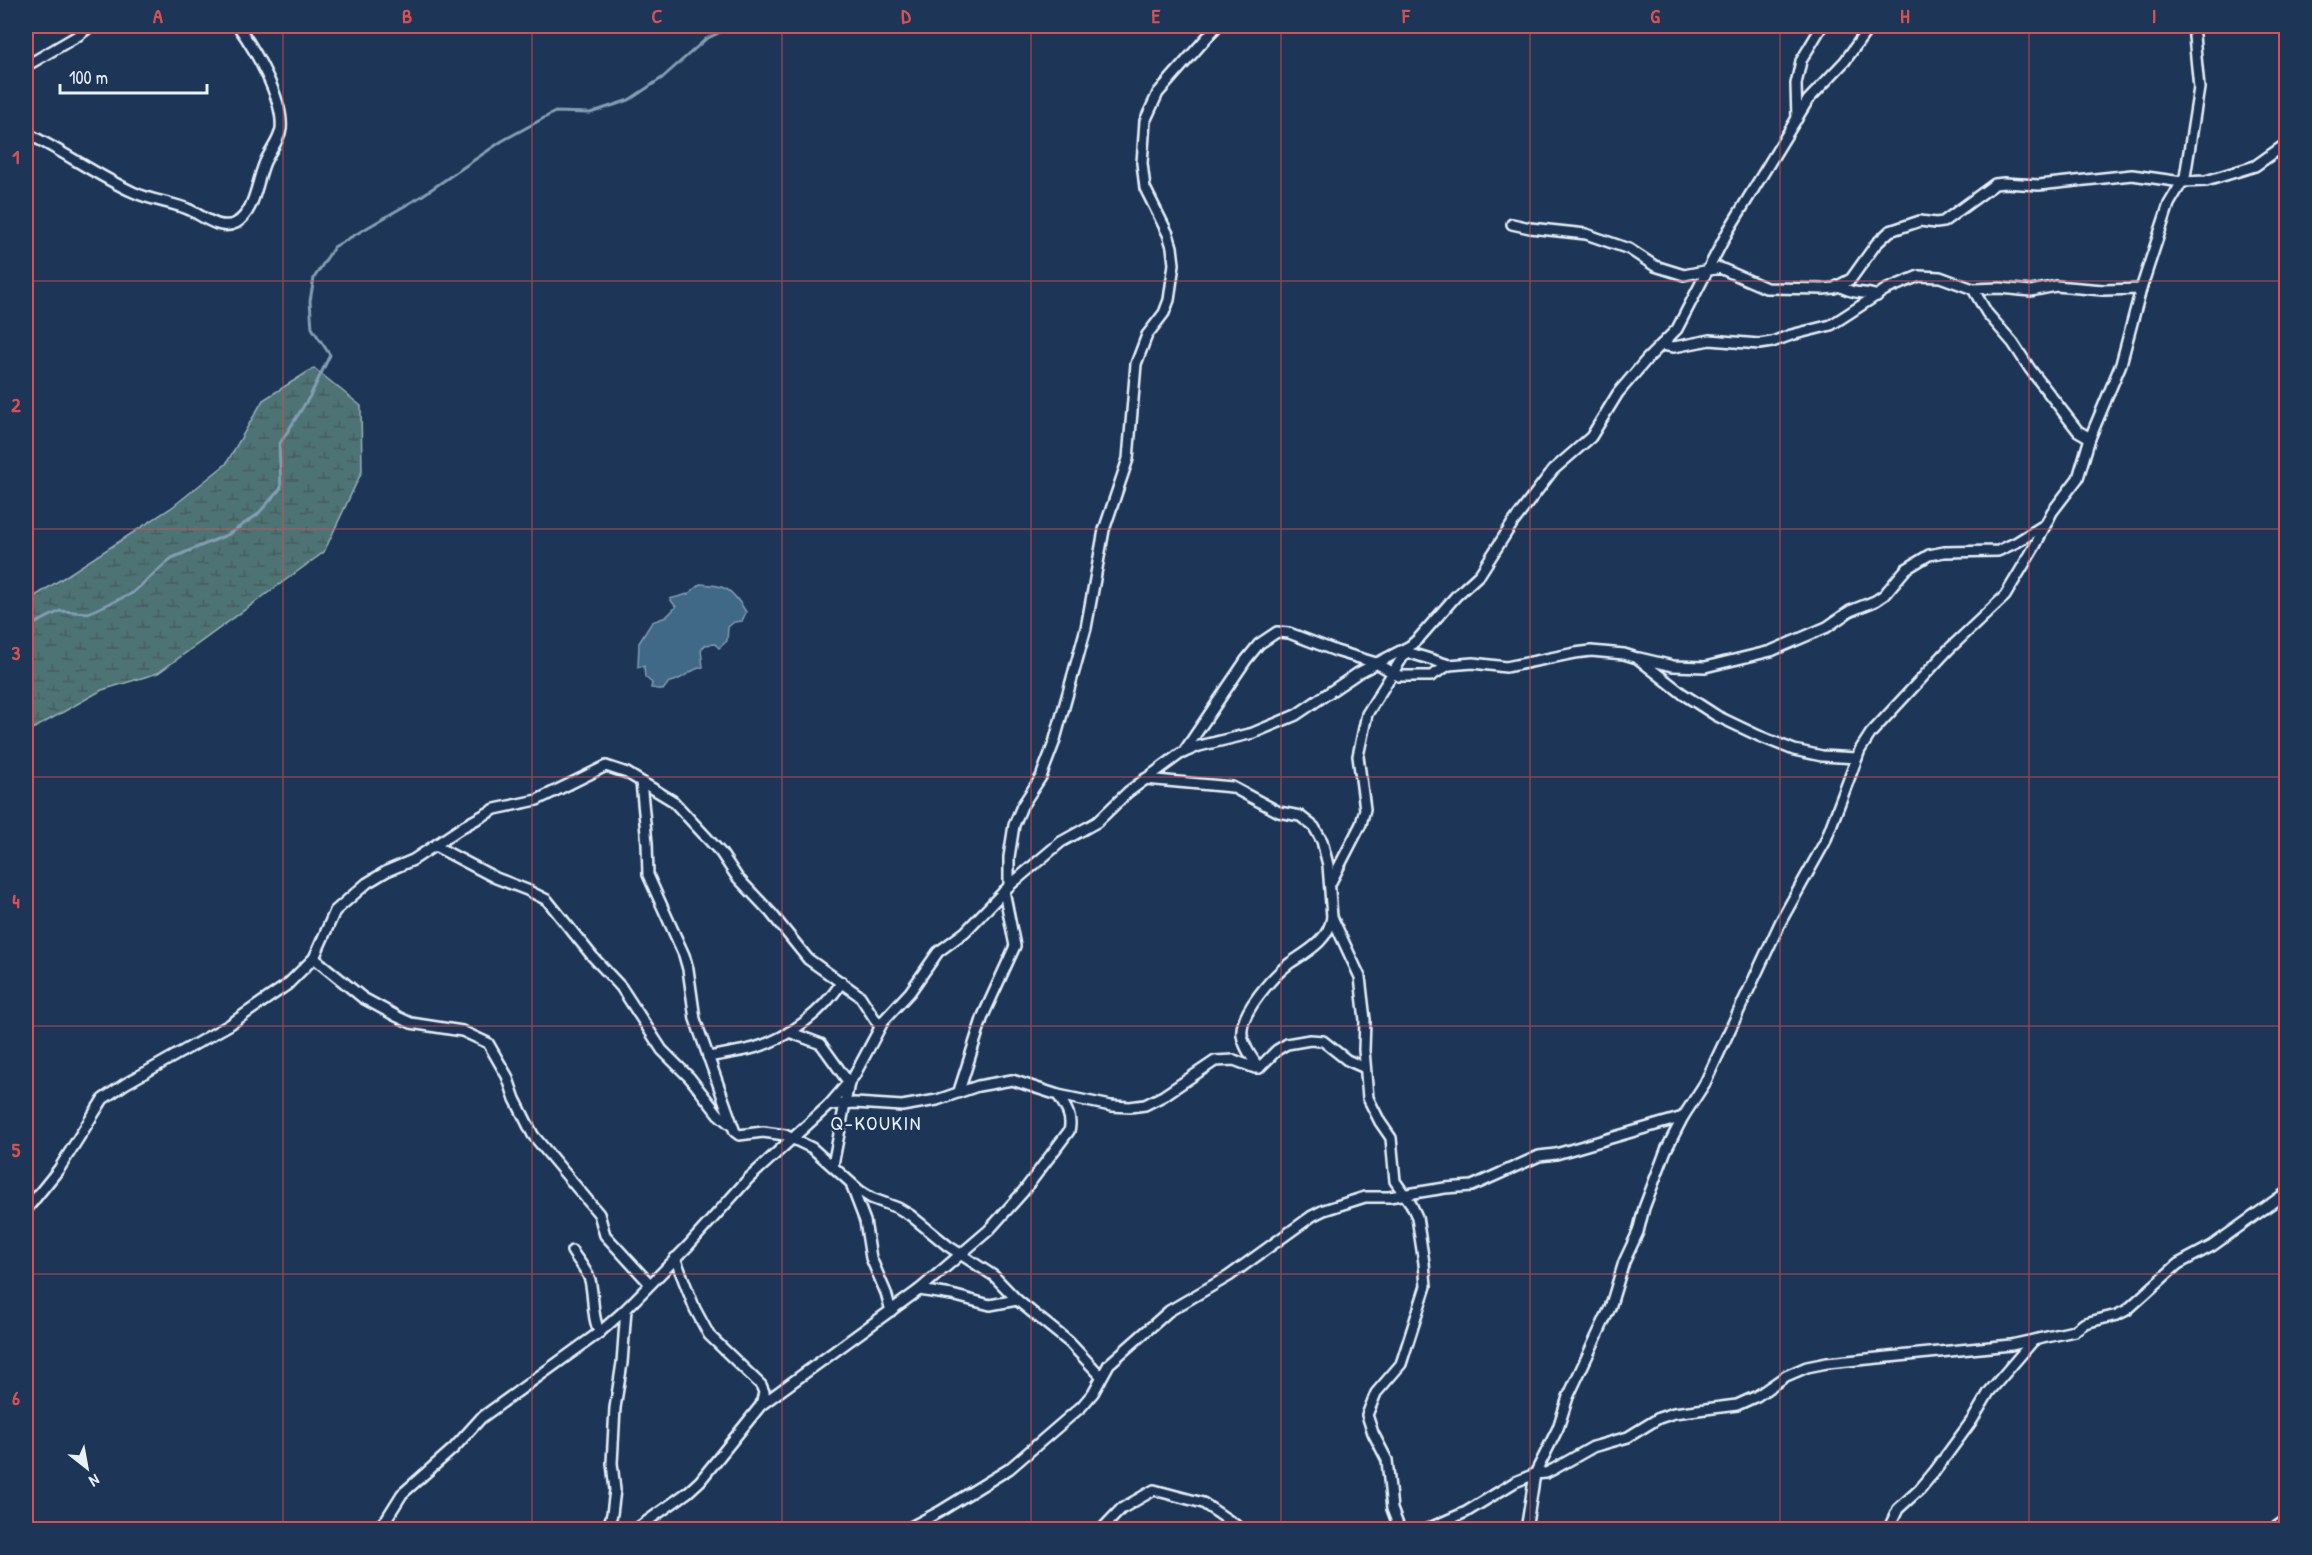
<svg xmlns="http://www.w3.org/2000/svg" width="2312" height="1555" font-family="'Patrick Hand',sans-serif">
<style>
.wetland{fill:url(#wetland-marsh);stroke:#9ab2b6;stroke-width:1.5}
.water{fill:#3f6787;stroke:#839eb4;stroke-width:1.5}
.lines{fill:none;stroke-linecap:round;stroke-linejoin:round}
.stream{stroke:#839eb4;stroke-width:3}
.street-casing{stroke:#e8f1f8;stroke-width:14}
.street{stroke:#1d3557;stroke-width:9}
.grid{fill:none;stroke:#da5052;stroke-width:1.5;stroke-opacity:0.55}
.labels{text-anchor:middle;stroke-width:5;stroke-linejoin:round;paint-order:stroke}
.quarter-label{font-size:20px;letter-spacing:1.5px;fill:#e8f1f8;stroke:#1d3557}
.neatline{fill:none;stroke:#da5052;stroke-width:2}
.grid-label{font-size:20px;text-anchor:middle;font-weight:bold;fill:#da5052}
</style>
<defs>
<pattern id="wetland-marsh" width="20" height="14" patternUnits="userSpaceOnUse" patternTransform="scale(1.5)"><rect width="20" height="14" fill="#4d7375"/><path d="M1 5h8M5 5V1M11 12h8M15 12V8" fill="none" stroke="#495b5d"/></pattern>
</defs>
<rect width="100%" height="100%" fill="#1d3557"/>
<filter id="ink" filterUnits="userSpaceOnUse"><feTurbulence type="fractalNoise" baseFrequency=".0167" numOctaves="2"/><feDisplacementMap in="SourceGraphic" scale="12" xChannelSelector="R" yChannelSelector="G"/><feConvolveMatrix kernelMatrix="1 2 1 2 8 2 1 2 1" color-interpolation-filters="sRGB"/></filter>
<g filter="url(#ink)">
<polygon class="wetland" points="314,368 361,406 362,471 324,552 158,673 102,690 26,733 26,602 171,508 226,464 263,400"/>
<path class="water" d="M 700,584 C 726,585 732,589 746,612 L 742,621 L 734,622 L 728,627 L 727,641 L 719,648 L 715,644 L 705,645 L 701,650 L 703,667 C 687,670 683,681 669,682 L 663,690 L 651,688 L 652,683 L 645,677 L 644,666 L 638,667 L 639,643 L 652,622 L 666,617 L 676,607 L 670,599 L 688,594 Z"/>
<g class="lines">
<polyline class="stream" points="26,628 60,611 88,613 131,594 172,558 229,534 257,515 281,488 279,445 310,396 330,355 312,328 310,301 314,278 334,247 420,197 502,141 555,112 590,113 629,100 662,78 706,39 733,26"/>
<defs>
<g id="street">
<polyline points="26,66 79,35 91,26"/>
<polyline points="1797,119 1796,84 1801,61 1822,26"/>
<path d="M 26,133 C 63,151 96,175 133,192 C 152,201 172,202 190,210 C 204,217 220,231 236,223 C 255,212 257,180 265,162 C 270,151 279,141 281,129 C 284,100 255,50 238,26"/>
<polyline points="1512,224 1530,228 1586,234 1629,249 1655,266 1684,275 1720,268 1766,288 1823,289 1834,288 1851,279 1876,244 1890,231 1920,221 1936,223 1943,222 1995,184 2004,183 2039,185 2132,175 2182,182 2206,181 2255,166 2286,144"/>
<path d="M 1839,286 C 1857,296 1862,290 1877,296"/>
<polyline points="1973,289 1987,313 2013,343 2030,369 2078,431 2090,438"/>
<polyline points="1661,345 1674,347 1710,340 1759,344 1772,342 1791,335 1831,325 1885,290 1919,276 1940,277 1973,289 2000,288 2031,291 2056,286 2103,290 2141,289"/>
<polyline points="1407,652 1449,665 1473,663 1506,667 1575,653 1591,651 1624,654 1637,658 1683,694 1717,716 1759,736 1794,750 1822,756 1857,758"/>
<polyline points="1639,658 1673,666 1705,667 1771,651 1827,627 1850,611 1875,601 1884,595 1906,569 1929,555 1944,552 1998,551 2017,542 2046,524"/>
<polyline points="1183,753 1246,660 1259,644 1277,632 1289,633 1336,651 1376,663 1399,676 1431,676 1449,665"/>
<polyline points="1145,779 1232,787 1279,812 1300,816 1314,827 1322,841 1328,865 1332,917 1360,977 1365,1020 1364,1050 1368,1098 1380,1122 1391,1138 1395,1181 1411,1204 1417,1217 1424,1263 1426,1286 1401,1364 1376,1393 1367,1415 1373,1433 1387,1460 1392,1509 1400,1530"/>
<polyline points="641,782 647,843 648,875 684,955 688,969 695,1019 735,1132 739,1135 763,1132 785,1135 812,1148 860,1191 871,1198 898,1208 910,1215 948,1246 994,1276 1017,1300 1069,1342 1101,1376"/>
<polyline points="435,846 496,878 527,890 547,900 593,957 621,987 662,1050 690,1078 718,1114 731,1125"/>
<polyline points="1330,884 1361,824 1365,809 1358,756 1367,714 1409,647"/>
<polyline points="1009,886 1009,857 1014,825 1022,806 1041,777 1054,743 1086,628 1104,530 1128,459 1136,364 1147,335 1164,313 1169,300 1174,264 1172,247 1168,234 1145,188 1142,163 1145,121 1158,93 1217,26"/>
<polyline points="314,958 363,998 398,1017 411,1023 462,1031 488,1043 507,1076 515,1099 533,1135 599,1214 605,1235 650,1284"/>
<polyline points="789,1032 821,1044 849,1083 833,1165"/>
<path d="M 708,1057 C 723,1054 739,1052 754,1048 C 789,1038 822,1012 842,982"/>
<path d="M 1259,1068 C 1252,1058 1244,1047 1242,1035 C 1239,1013 1274,975 1290,963 C 1308,951 1329,940 1332,917"/>
<polyline points="959,1091 983,1016 1015,946 1004,891"/>
<polyline points="829,1105 855,1103 902,1106 937,1100 978,1086 1012,1080 1058,1095 1111,1106 1130,1107 1145,1105 1163,1096 1215,1061 1234,1060 1255,1068 1259,1068 1277,1050 1287,1044 1310,1040 1323,1041 1347,1060 1365,1068"/>
<polyline points="852,1187 865,1221 871,1258 886,1293 891,1311"/>
<polyline points="26,1210 59,1169 103,1099 125,1084 229,1025 287,985 314,958 335,911 367,883 387,871 413,860 464,826 495,809 537,800 606,766 627,773 673,801 721,853 737,877 771,913 808,959 860,996 880,1027"/>
<path d="M 572,1251 C 578,1261 586,1269 590,1280 C 594,1296 592,1321 600,1332"/>
<polyline points="675,1258 695,1309 709,1335 761,1385 764,1392 761,1405"/>
<polyline points="919,1290 952,1295 990,1305 1017,1300"/>
<polyline points="376,1530 387,1518 402,1494 454,1448 481,1418 600,1332 626,1309 688,1246 748,1179 829,1105 854,1076 884,1020 910,992 938,952 965,932 1009,886 1061,842 1097,822 1128,792 1180,754 1199,746 1253,733 1296,715 1358,673 1410,646 1419,638 1456,596 1480,574 1512,524 1553,470 1591,437 1618,393 1647,359 1677,329 1728,231 1808,100 1845,61 1870,26"/>
<polyline points="607,1530 612,1514 615,1490 612,1463 615,1408 622,1363 626,1309"/>
<path d="M 635,1530 L 688,1492 L 700,1481 L 761,1405 L 919,1290 L 989,1230 L 1023,1192 L 1069,1131 C 1073,1117 1065,1106 1058,1095"/>
<polyline points="905,1530 939,1512 1009,1469 1082,1406 1093,1393 1109,1364 1169,1311 1229,1276 1312,1216 1324,1210 1365,1197 1389,1197 1445,1188 1472,1186 1539,1156 1556,1154 1683,1117"/>
<polyline points="1101,1530 1121,1509 1154,1490 1203,1503 1243,1530"/>
<polyline points="1425,1530 1466,1512 1515,1482 1535,1474 1546,1473 1554,1469 1593,1447 1628,1437 1659,1418 1674,1413 1737,1405 1757,1396 1786,1376 1807,1367 1827,1363 2011,1345 2074,1331 2085,1323 2117,1315 2127,1310 2178,1264 2212,1246 2286,1193"/>
<polyline points="1526,1530 1535,1474 1558,1428 1568,1397 1610,1308 1624,1262 1638,1232 1644,1208 1666,1150 1683,1117 1705,1083 1781,921 1825,842 1860,750 1871,733 1948,650 2005,596 2035,546 2052,512 2078,478 2090,438 2121,364 2141,289 2169,204 2185,177 2199,88 2193,26"/>
<polyline points="1888,1530 1898,1509 1920,1489 1935,1471 1973,1419 1989,1392 2032,1342"/>
<polyline points="2272,1530 2286,1520"/>
</g>
</defs>
<use href="#street" class="street-casing"/>
<use href="#street" class="street"/>
</g>
</g>
<path class="grid" d="M 283,26 L 283,1530M 532,26 L 532,1530M 782,26 L 782,1530M 1031,26 L 1031,1530M 1281,26 L 1281,1530M 1530,26 L 1530,1530M 1780,26 L 1780,1530M 2029,26 L 2029,1530M 26,281 L 2286,281M 26,529 L 2286,529M 26,777 L 2286,777M 26,1026 L 2286,1026M 26,1274 L 2286,1274"/>
<g class="labels">
<g class="quarter-label">
<text x="876" y="1130">Q-KOUKIN</text>
</g>
</g>
<rect width="2312" height="1555" fill="none" stroke="#1d3557" stroke-width="66"/>
<g transform="translate(87 1468) rotate(149)" stroke="#1d3557" stroke-width="4.5" paint-order="stroke">
<path d="M0-4.5L10 22L0 15L-10 22Z" fill="#e8f1f8"/>
<text y="-9" font-size="16" font-weight="bold" text-anchor="middle" fill="#e8f1f8">N</text>
</g>
<path d="M60 84v9h147v-9" fill="none" stroke="#e8f1f8" stroke-width="3"/>
<text x="69" y="84" font-size="18" fill="#e8f1f8" stroke="#1d3557" stroke-width="4.5" paint-order="stroke">100 m</text>
<rect x="33" y="33" width="2246" height="1489" class="neatline"/>
<g class="grid-label">
<text x="158" y="23">A</text>
<text x="407" y="23">B</text>
<text x="657" y="23">C</text>
<text x="906" y="23">D</text>
<text x="1156" y="23">E</text>
<text x="1406" y="23">F</text>
<text x="1655" y="23">G</text>
<text x="1905" y="23">H</text>
<text x="2154" y="23">I</text>
<text x="16" y="164">1</text>
<text x="16" y="412">2</text>
<text x="16" y="660">3</text>
<text x="16" y="908">4</text>
<text x="16" y="1157">5</text>
<text x="16" y="1405">6</text>
</g>
</svg>
